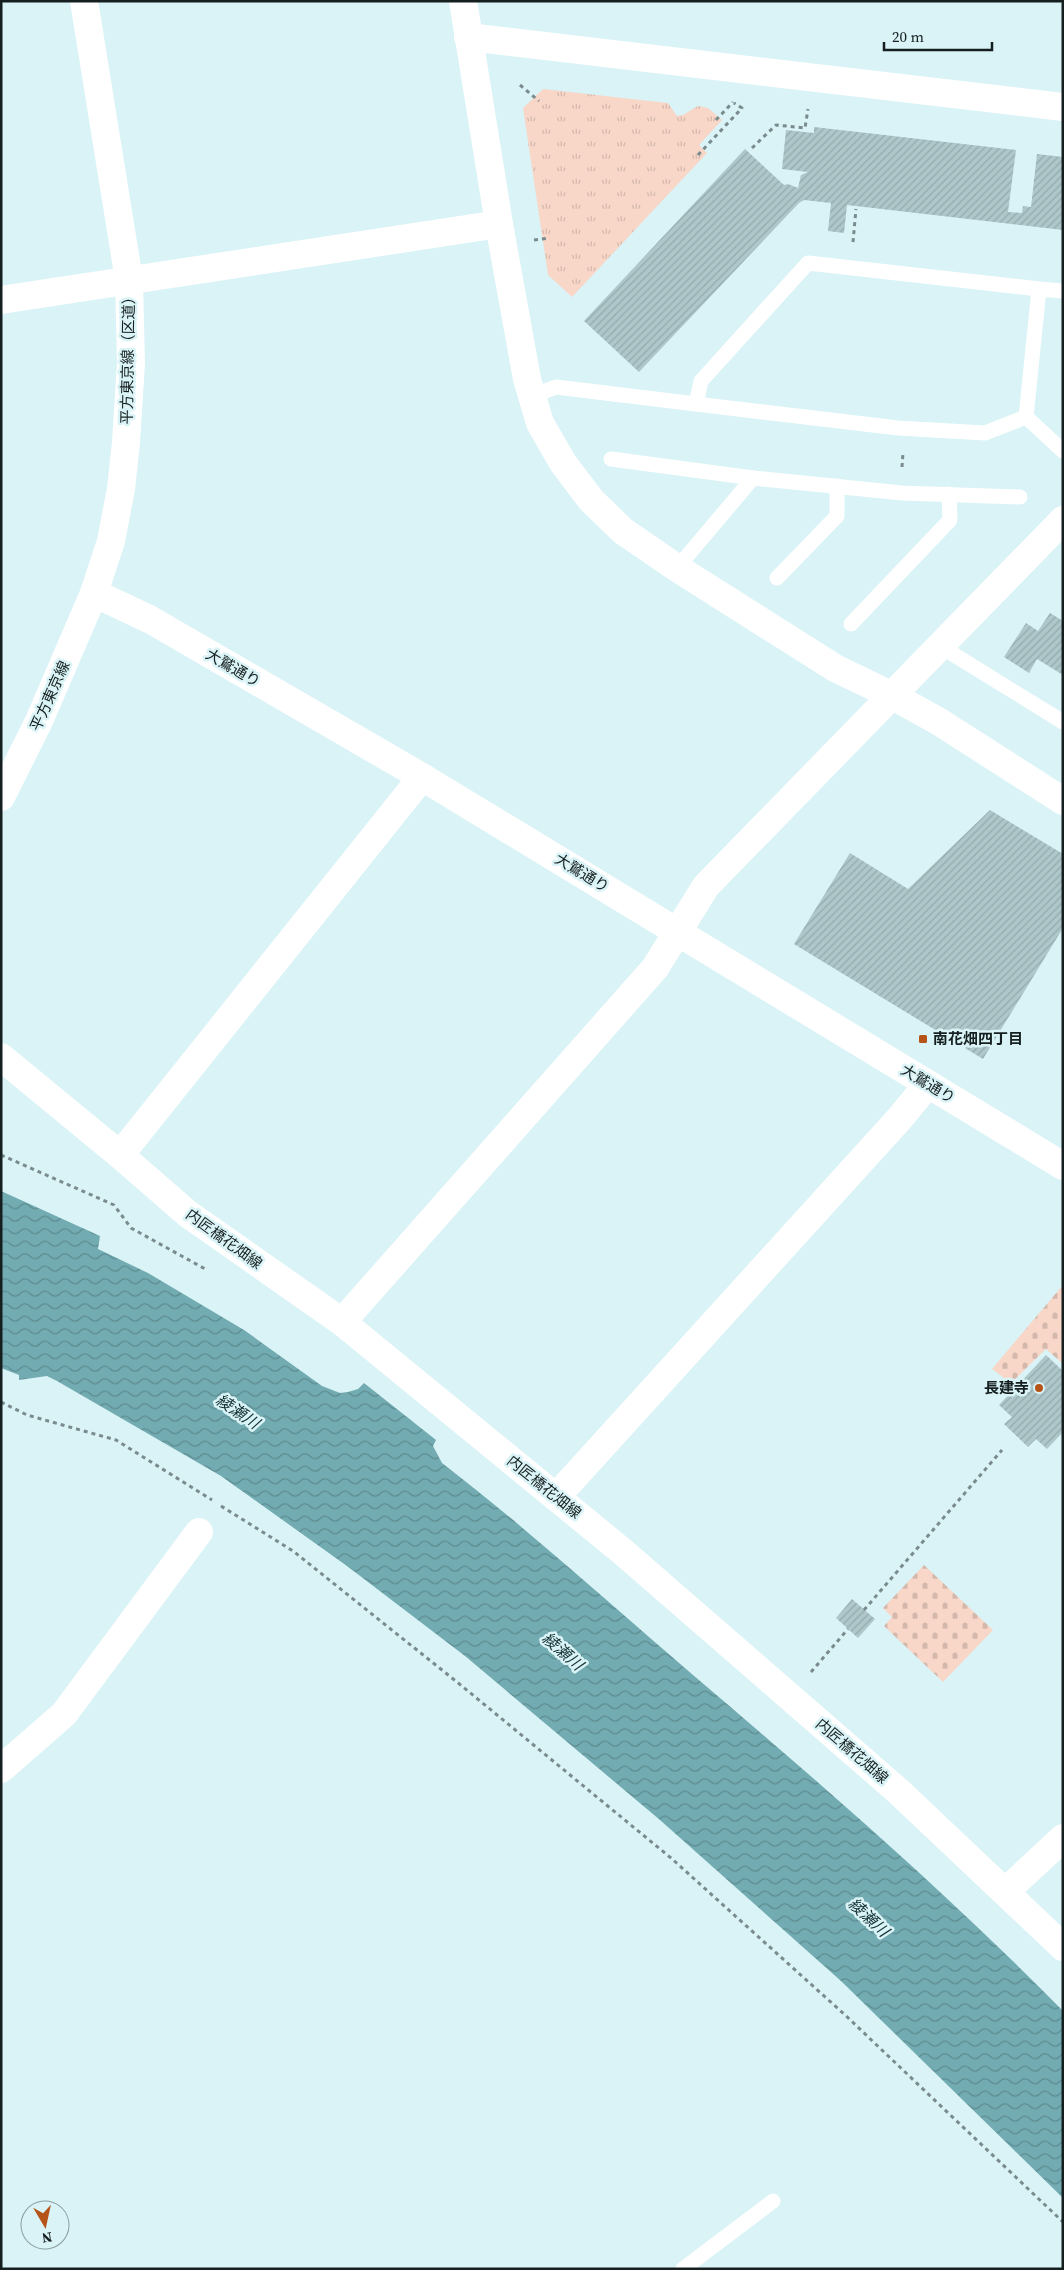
<svg xmlns="http://www.w3.org/2000/svg" width="1064" height="2270" font-family="'Source Serif 4','Noto Sans JP',serif">
<style>
.cemetery{fill:url(#cemetery-stones)}
.park{fill:url(#park-tufts)}
.water{fill:url(#water-waves)}
.building{fill:url(#building-hatch)}
.lines{fill:none;stroke-linecap:round;stroke-linejoin:round}
.path{stroke:#798b8d;stroke-width:3;stroke-dasharray:4 4;stroke-linecap:butt}
.service{stroke:#fff;stroke-width:15}
.minor{stroke:#fff;stroke-width:28}
.tertiary{stroke:#fff;stroke-width:28}
.secondary{stroke:#fff;stroke-width:28}
.poi-dot{fill:#b55319;stroke:#d9f3f6;stroke-width:2}
.labels{text-anchor:middle;stroke-width:5;stroke-linejoin:round;paint-order:stroke}
.street-label{font-size:15px;fill:#161f20;stroke:#d9f3f6}
.poi-label{font-size:15px;font-weight:bold;fill:#161f20;stroke:#d9f3f6;text-anchor:start}
.water-label{font-size:16px;font-style:italic;fill:#133134;stroke:#d9f3f6}
</style>
<defs>
<pattern id="cemetery-stones" width="16" height="16" patternUnits="userSpaceOnUse" patternTransform="scale(1.25)"><rect width="16" height="16" fill="#f8d7c8"/><path d="M2 7V4a2 2 0 0 1 4 0v3zM10 15v-3a2 2 0 0 1 4 0v3z" fill="#d4b8ac"/></pattern>
<pattern id="park-tufts" width="24" height="20" patternUnits="userSpaceOnUse" patternTransform="scale(1.25)"><rect width="24" height="20" fill="#f8d7c8"/><path d="M3 7l-1-3M5 7V3M7 7l1-3M15 17l-1-3M17 17v-4M19 17l1-3" fill="none" stroke="#d4b8ac"/></pattern>
<pattern id="water-waves" width="16" height="10" patternUnits="userSpaceOnUse" patternTransform="scale(1.25)"><rect width="16" height="10" fill="#72acb2"/><path d="M0 5q4-4 8 0t8 0" fill="none" stroke="#5d8b90"/></pattern>
<pattern id="building-hatch" width="6" height="6" patternUnits="userSpaceOnUse" patternTransform="scale(1.25)"><rect width="6" height="6" fill="#aec7ca"/><path d="M-1 1l2-2M0 6l6-6M5 7l2-2" fill="none" stroke="#95aaad"/></pattern>
</defs>
<rect width="100%" height="100%" fill="#d9f3f6"/>
<g class="cemetery">
<polygon points="1063,1285 1063,1364 1046,1349 1011,1383 992,1369"/>
<polygon points="924,1565 993,1630 943,1682 884,1626 892,1617 883,1608"/>
</g>
<polygon class="park" points="543,89 668,103 677,116 683,115 698,106 708,108 722,120 699,145 707,153 572,297 548,275 523,108"/>
<path class="water" d="M 1,1191 L 100,1236 L 98,1249 L 148,1273 L 244,1330 L 322,1386 L 340,1393 L 348,1392 L 358,1389 L 364,1383 L 436,1440 L 433,1446 L 442,1463 C 529,1530 610,1604 693,1675 C 820,1783 946,1892 1063,2011 L 1063,2198 L 841,1981 L 660,1820 L 465,1656 L 347,1566 L 221,1476 L 57,1381 L 47,1376 L 19,1380 L 19,1375 L 1,1368 Z"/>
<g class="building">
<polygon points="814,127 1016,150 1008,212 1022,213 1023,206 1031,207 1037,154 1063,157 1063,230 847,205 844,233 828,231 831,203 804,200 799,203 639,372 584,321 745,149 784,185 788,184 798,188 801,175 808,172 782,169 786,130 814,133"/>
<polygon points="1050,613 1063,621 1063,675 1037,659 1029,673 1004,657 1026,623 1038,631"/>
<polygon points="990,810 1063,854 1063,928 983,1059 794,944 850,853 908,889"/>
<polygon points="1046,1355 1063,1371 1063,1432 1047,1449 1036,1439 1028,1447 1004,1424 1012,1417 999,1405"/>
<polygon points="852,1599 875,1619 858,1638 836,1618"/>
</g>
<g class="lines">
<g class="path">
<polyline points="520,85 539,101"/>
<polyline points="716,120 733,102"/>
<polyline points="752,148 776,125 805,128 808,109"/>
<polyline points="698,155 742,108 734,103"/>
<polyline points="534,240 549,238"/>
<polyline points="853,242 856,209"/>
<polyline points="902,467 903,453"/>
<polyline points="1,1155 114,1205 131,1228 207,1270"/>
<polyline points="1,1402 27,1415 116,1440 212,1500"/>
<polyline points="221,1506 293,1551 457,1682 671,1858 844,2014 1063,2222"/>
<polyline points="864,1610 1002,1450"/>
<polyline points="811,1672 848,1629"/>
</g>
<g class="service">
<polyline points="1039,289 1063,291"/>
<polyline points="532,396 556,387 696,404 701,381 808,263 1039,289 1026,417"/>
<polyline points="696,404 898,428 985,433 1026,417"/>
<polyline points="1026,417 1063,451"/>
<polyline points="611,459 753,478 677,568"/>
<polyline points="753,478 902,493 1020,497"/>
<polyline points="777,578 837,516 837,486"/>
<polyline points="851,624 950,520 949,494"/>
<polyline points="940,646 1063,722"/>
<polyline points="683,2269 773,2201"/>
</g>
<g class="minor">
<polyline points="463,1 499,224 527,379 540,423 563,463 591,500 623,531 677,568 835,668 891,695 938,721 1063,801"/>
<polyline points="468,37 1063,107"/>
<polyline points="1,300 499,224"/>
<polyline points="120,1155 422,777"/>
<polyline points="342,1322 655,968 706,886 1063,520"/>
<polyline points="556,1497 900,1118 928,1084"/>
<polyline points="1,1769 64,1714 199,1532"/>
<polyline points="1006,1891 1063,1838"/>
</g>
<polyline class="tertiary" points="94,593 151,620 422,777 1063,1166"/>
<g class="secondary">
<polyline points="1,797 39,721 94,593 111,541 121,489 126,442 131,363 129,280 84,1"/>
<polyline points="1,1057 120,1155 188,1214 342,1322 623,1552 898,1791 1063,1947"/>
</g>
</g>
<g class="poi-dot">
<rect x="918" y="1034" width="10" height="10" rx="2.5"/>
<circle cx="1039" cy="1388" r="5"/>
</g>
<g class="labels">
<g class="street-label">
<text transform="translate(128 357) rotate(-89)" y="5">平方東京線（区道）</text>
<text transform="translate(233 668) rotate(30)" y="5">大鷲通り</text>
<text transform="translate(50 696) rotate(-66)" y="5">平方東京線</text>
<text transform="translate(582 873) rotate(31)" y="5">大鷲通り</text>
<text transform="translate(928 1084) rotate(31)" y="5">大鷲通り</text>
<text transform="translate(224 1239) rotate(36)" y="5">内匠橋花畑線</text>
<text transform="translate(544 1487) rotate(39)" y="5">内匠橋花畑線</text>
<text transform="translate(852 1751) rotate(41)" y="5">内匠橋花畑線</text>
</g>
<g class="poi-label">
<text x="933" y="1044">南花畑四丁目</text>
<text x="1029" y="1393" text-anchor="end">長建寺</text>
</g>
<g class="water-label">
<text transform="translate(238 1411) rotate(34)" y="6">綾瀬川</text>
<text transform="translate(563 1651) rotate(41)" y="6">綾瀬川</text>
<text transform="translate(869 1917) rotate(43)" y="6">綾瀬川</text>
</g>
</g>
<rect width="1064" height="2270" fill="none" stroke="#161f20" stroke-width="5"/>
<g transform="translate(45 2225) rotate(171)"><circle r="24" fill="#d9f3f6" stroke="#8b9ea0"/>
<path d="M0-4L9 19L0 12L-9 19Z" fill="#b55319"/>
<text y="-8" font-size="14" font-weight="bold" text-anchor="middle" fill="#161f20">N</text>
</g>
<path d="M884 42v8h108v-8" fill="none" stroke="#161f20" stroke-width="2.5"/>
<text x="892" y="42" font-size="15" fill="#161f20" stroke="#d9f3f6" stroke-width="4" paint-order="stroke">20 m</text>
</svg>
